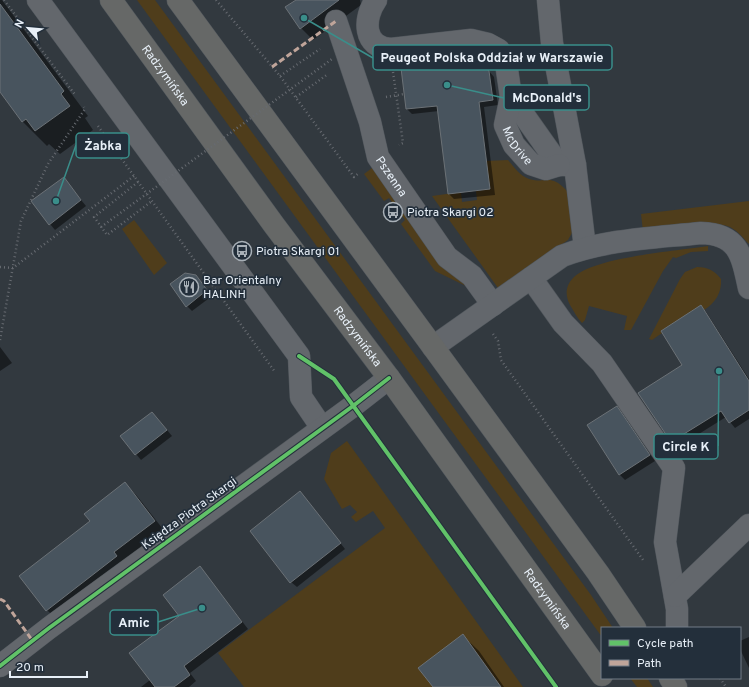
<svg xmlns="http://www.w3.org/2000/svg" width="749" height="687" font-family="Overpass,sans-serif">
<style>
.green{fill:#4f3d1b}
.shadow{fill:#0007}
.building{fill:#48545e;stroke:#6b7176}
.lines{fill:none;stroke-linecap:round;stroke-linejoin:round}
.minor-casing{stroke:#50565c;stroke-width:23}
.major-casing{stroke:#50565c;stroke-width:23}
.path{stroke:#676b71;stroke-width:2.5;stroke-dasharray:1 3;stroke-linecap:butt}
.minor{stroke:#63676c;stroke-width:22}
.major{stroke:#666867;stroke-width:22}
.path-bridge{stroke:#676b71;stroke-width:2.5;stroke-dasharray:1 3;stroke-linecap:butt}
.quiet{stroke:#c0a59a;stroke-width:3;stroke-dasharray:6 3;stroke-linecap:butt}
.cycleway-casing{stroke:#232f3b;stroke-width:6}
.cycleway{stroke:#61c268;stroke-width:4}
.labels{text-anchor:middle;stroke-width:3.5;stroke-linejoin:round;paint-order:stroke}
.street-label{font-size:12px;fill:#e8f0f8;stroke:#232f3b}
.poi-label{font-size:12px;fill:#e8f0f8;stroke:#232f3b;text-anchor:start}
.leader{fill:none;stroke:#3a8e8a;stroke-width:1.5}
.callout-dot{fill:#3a8e8a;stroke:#232f3b;stroke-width:1.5}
.callout{fill:#232f3b;stroke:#3a8e8a;stroke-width:1.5}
.callout-label{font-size:13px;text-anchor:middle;font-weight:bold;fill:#e8f0f8}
</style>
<rect width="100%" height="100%" fill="#32393f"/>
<g class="green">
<polygon points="137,0 155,0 591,595 613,628 602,628 602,637"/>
<path d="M 508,160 C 514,167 520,176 529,179 C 548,184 550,173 567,191 L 573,231 L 568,240 L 498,288 L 432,196 L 461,192 L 462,202 L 477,200 L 476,191 L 490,189 L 486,161 Z"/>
<polygon points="376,165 470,288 435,271 401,224 405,220 389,198 384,201 364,174"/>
<path d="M 749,201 L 749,244 C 743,238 738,231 730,227 C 711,219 665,228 643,231 L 641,214 Z"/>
<polygon points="134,220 167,263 154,275 122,229"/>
<path d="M 708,246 L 708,251 L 691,252 L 676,258 L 673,257 L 663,271 L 631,330 L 624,330 L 627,316 L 589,306 L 585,320 L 582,323 C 577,318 574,311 570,305 C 565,295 565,286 574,277 C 595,257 677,251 708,246 Z"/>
<path d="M 697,267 C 708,267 715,271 721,279 C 722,293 715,303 704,310 L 701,305 L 661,331 L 662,333 L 652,340 L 649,339 L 680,279 L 685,272 Z"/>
<polygon points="347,441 523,687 244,687 218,653 385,528 373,511 356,522 351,517 357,512 350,505 342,509 324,479 331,453"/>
<polygon points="630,678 647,678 653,687 637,687"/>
</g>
<g class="shadow">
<polygon points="0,0 2,0 88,116 85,118 93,130 60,154 49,144 47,146 23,122 0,90"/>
<polygon points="298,0 360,0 361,5 313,40 301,28"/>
<polygon points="489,71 494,77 498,105 484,107 495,195 454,199 449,194 439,111 412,114 407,109"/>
<polygon points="63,178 86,206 55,230 50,224"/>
<polygon points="196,276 212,296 192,311 187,306"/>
<polygon points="701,306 706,312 749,379 749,419 735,428 726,417 678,447 639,393 684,365"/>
<polygon points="0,347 12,363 0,371"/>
<polygon points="616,408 655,461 625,480 619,474"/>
<polygon points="157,418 172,436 141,460 136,454"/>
<polygon points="125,484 137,496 166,533 59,622 47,610 91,521"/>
<polygon points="305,498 345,549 297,587 291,582"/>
<polygon points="200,567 248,629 190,673 196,681 189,687 141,687 150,680 180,616"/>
<polygon points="462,635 479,651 504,687 433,687 419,668"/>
<polygon points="749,637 749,668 740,649 740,641"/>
</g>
<g class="building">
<polygon points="296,0 339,0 300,29 285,7"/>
<polygon points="0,4 64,91 61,94 70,106 35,131 26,119 22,122 0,92"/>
<polygon points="473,58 489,71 493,100 479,102 490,189 448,194 437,106 406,109 401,68"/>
<polygon points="64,177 81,200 49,225 31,201"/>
<polygon points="185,273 196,275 207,290 186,307 170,284"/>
<polygon points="701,305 749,381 749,410 729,423 721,411 671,442 638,393 682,365 661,331"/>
<polygon points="617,406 650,455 619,475 587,425"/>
<polygon points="152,412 167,430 135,455 120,436"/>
<polygon points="125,482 155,521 114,552 117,556 46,611 19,576 90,521 84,514"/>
<polygon points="300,491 341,543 290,583 250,531"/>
<polygon points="200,566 242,622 184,666 190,675 174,687 155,687 129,653 179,616 163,595"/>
<polygon points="463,634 501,687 433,687 418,668"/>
</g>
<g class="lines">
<defs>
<g id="minor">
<polyline points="38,0 299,356 301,397 322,428"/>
<path d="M 376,0 C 363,18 363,48 391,49 L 471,40 L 488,44 L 499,50 L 506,63 L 511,97 L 559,165 L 575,165"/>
<polyline points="548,0 552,43 575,165 585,248"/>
<path id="s1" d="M 336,21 L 370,122 L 378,157 L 447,257 L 472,276 L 493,305"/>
<path id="s2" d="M 511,97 L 505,125 L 514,145 L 531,164 L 546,169 L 559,165"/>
<polyline points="531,278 563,323 602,363 674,468 665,542 677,609 677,628"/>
<path d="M 433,347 L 562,256 C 607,239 654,238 701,233 C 739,234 742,256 749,288"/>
<polyline points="675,596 749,525"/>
<polyline points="0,666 49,628 353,406 389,378"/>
</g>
<g id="major">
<path id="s3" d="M 111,0 L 274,225 L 389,378 L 602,675"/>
<polyline points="178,0 433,347 598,573 635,628"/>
<polyline points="670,678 676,687"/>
</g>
</defs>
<use href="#minor" class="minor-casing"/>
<use href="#major" class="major-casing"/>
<g class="path">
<polyline points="4,0 76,96"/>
<polyline points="216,0 280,76 354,177 359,173"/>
<polyline points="393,72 403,143 399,145"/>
<polyline points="280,76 320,49"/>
<polyline points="296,97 328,74"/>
<polyline points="386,97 404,94"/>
<polyline points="98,126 275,372"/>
<polyline points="138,182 94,217 107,235 152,201"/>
<polyline points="0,267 13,268 134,176"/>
<polyline points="493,334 498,341 501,360 643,560"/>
<polyline points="0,340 21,221 48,164 85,109 84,107"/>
<polyline points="720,678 726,687"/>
</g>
<use href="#minor" class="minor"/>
<use href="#major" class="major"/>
<polyline class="path-bridge" points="101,227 332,59"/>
<g class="quiet">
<polyline points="272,67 336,21"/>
<polyline points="0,599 4,601 32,640"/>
</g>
<defs>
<g id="cycleway">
<polyline points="299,356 334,379 556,687"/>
<polyline points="0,666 49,628 353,406 389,378"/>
</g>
</defs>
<use href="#cycleway" class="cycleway-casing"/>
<use href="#cycleway" class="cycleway"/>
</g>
<defs>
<symbol id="bus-ring" viewBox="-11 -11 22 22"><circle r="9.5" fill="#232f3b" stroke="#a8b0b7" stroke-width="1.5"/><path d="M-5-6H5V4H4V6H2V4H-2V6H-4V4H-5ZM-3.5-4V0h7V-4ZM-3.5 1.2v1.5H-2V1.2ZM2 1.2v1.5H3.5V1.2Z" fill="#a8b0b7"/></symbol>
<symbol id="restaurant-ring" viewBox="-11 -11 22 22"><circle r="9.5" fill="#232f3b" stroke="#a8b0b7" stroke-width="1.5"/><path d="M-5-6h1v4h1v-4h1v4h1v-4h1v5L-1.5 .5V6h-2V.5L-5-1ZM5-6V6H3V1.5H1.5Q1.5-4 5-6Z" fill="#a8b0b7"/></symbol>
</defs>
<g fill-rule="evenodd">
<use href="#bus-ring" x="382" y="201" width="22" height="22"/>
<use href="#bus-ring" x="231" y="240" width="22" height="22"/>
<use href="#restaurant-ring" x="178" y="276" width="22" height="22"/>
</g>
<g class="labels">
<g class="street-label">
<text dy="4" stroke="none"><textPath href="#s3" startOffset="93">Radzymińska</textPath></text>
<text dy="4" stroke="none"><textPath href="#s2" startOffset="53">McDrive</textPath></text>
<text dy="4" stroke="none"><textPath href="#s1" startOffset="166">Pszenna</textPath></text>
<text dy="4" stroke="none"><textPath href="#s3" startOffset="417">Radzymińska</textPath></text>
<text transform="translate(189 513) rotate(-36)" y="4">Księdza Piotra Skargi</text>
<text dy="4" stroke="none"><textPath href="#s3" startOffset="741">Radzymińska</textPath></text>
</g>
<g class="poi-label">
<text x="407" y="216">Piotra Skargi 02</text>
<text x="256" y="255">Piotra Skargi 01</text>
<text x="203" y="284">Bar Orientalny<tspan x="203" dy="14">HALINH</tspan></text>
</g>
</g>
<path class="leader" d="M304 18L373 58M447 85L504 98M56 201L76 145M719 371L718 446M202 608L158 622"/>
<g class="callout-dot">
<circle cx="304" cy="18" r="4"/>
<circle cx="447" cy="85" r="4"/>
<circle cx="56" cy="201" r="4"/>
<circle cx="719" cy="371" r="4"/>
<circle cx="202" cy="608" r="4"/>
</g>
<g class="callout">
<rect x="373" y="45" width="239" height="25" rx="4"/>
<rect x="504" y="85" width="85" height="25" rx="4"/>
<rect x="76" y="133" width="53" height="25" rx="4"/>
<rect x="654" y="434" width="64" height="25" rx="4"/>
<rect x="110" y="610" width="48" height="25" rx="4"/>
</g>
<g class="callout-label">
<text x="492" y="62">Peugeot Polska Oddział w Warszawie</text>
<text x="547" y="102">McDonald's</text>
<text x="103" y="150">Żabka</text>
<text x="686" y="451">Circle K</text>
<text x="134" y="627">Amic</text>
</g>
<rect x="601" y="627" width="140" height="52" fill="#232f3b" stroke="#727c87"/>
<rect x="609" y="640" width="20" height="6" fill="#61c268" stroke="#727c87"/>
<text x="637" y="647" font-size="12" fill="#e8f0f8">Cycle path</text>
<rect x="609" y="660" width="20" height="6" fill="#c0a59a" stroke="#727c87"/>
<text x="637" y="667" font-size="12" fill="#e8f0f8">Path</text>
<g transform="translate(28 28) rotate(297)" stroke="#232f3b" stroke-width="3" paint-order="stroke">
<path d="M0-3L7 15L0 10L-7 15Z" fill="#e8f0f8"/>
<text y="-6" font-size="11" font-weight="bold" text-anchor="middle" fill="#e8f0f8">N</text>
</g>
<path d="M10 671v6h77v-6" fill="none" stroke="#e8f0f8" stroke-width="2"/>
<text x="16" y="671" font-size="12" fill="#e8f0f8" stroke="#232f3b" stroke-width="3" paint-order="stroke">20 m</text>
</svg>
